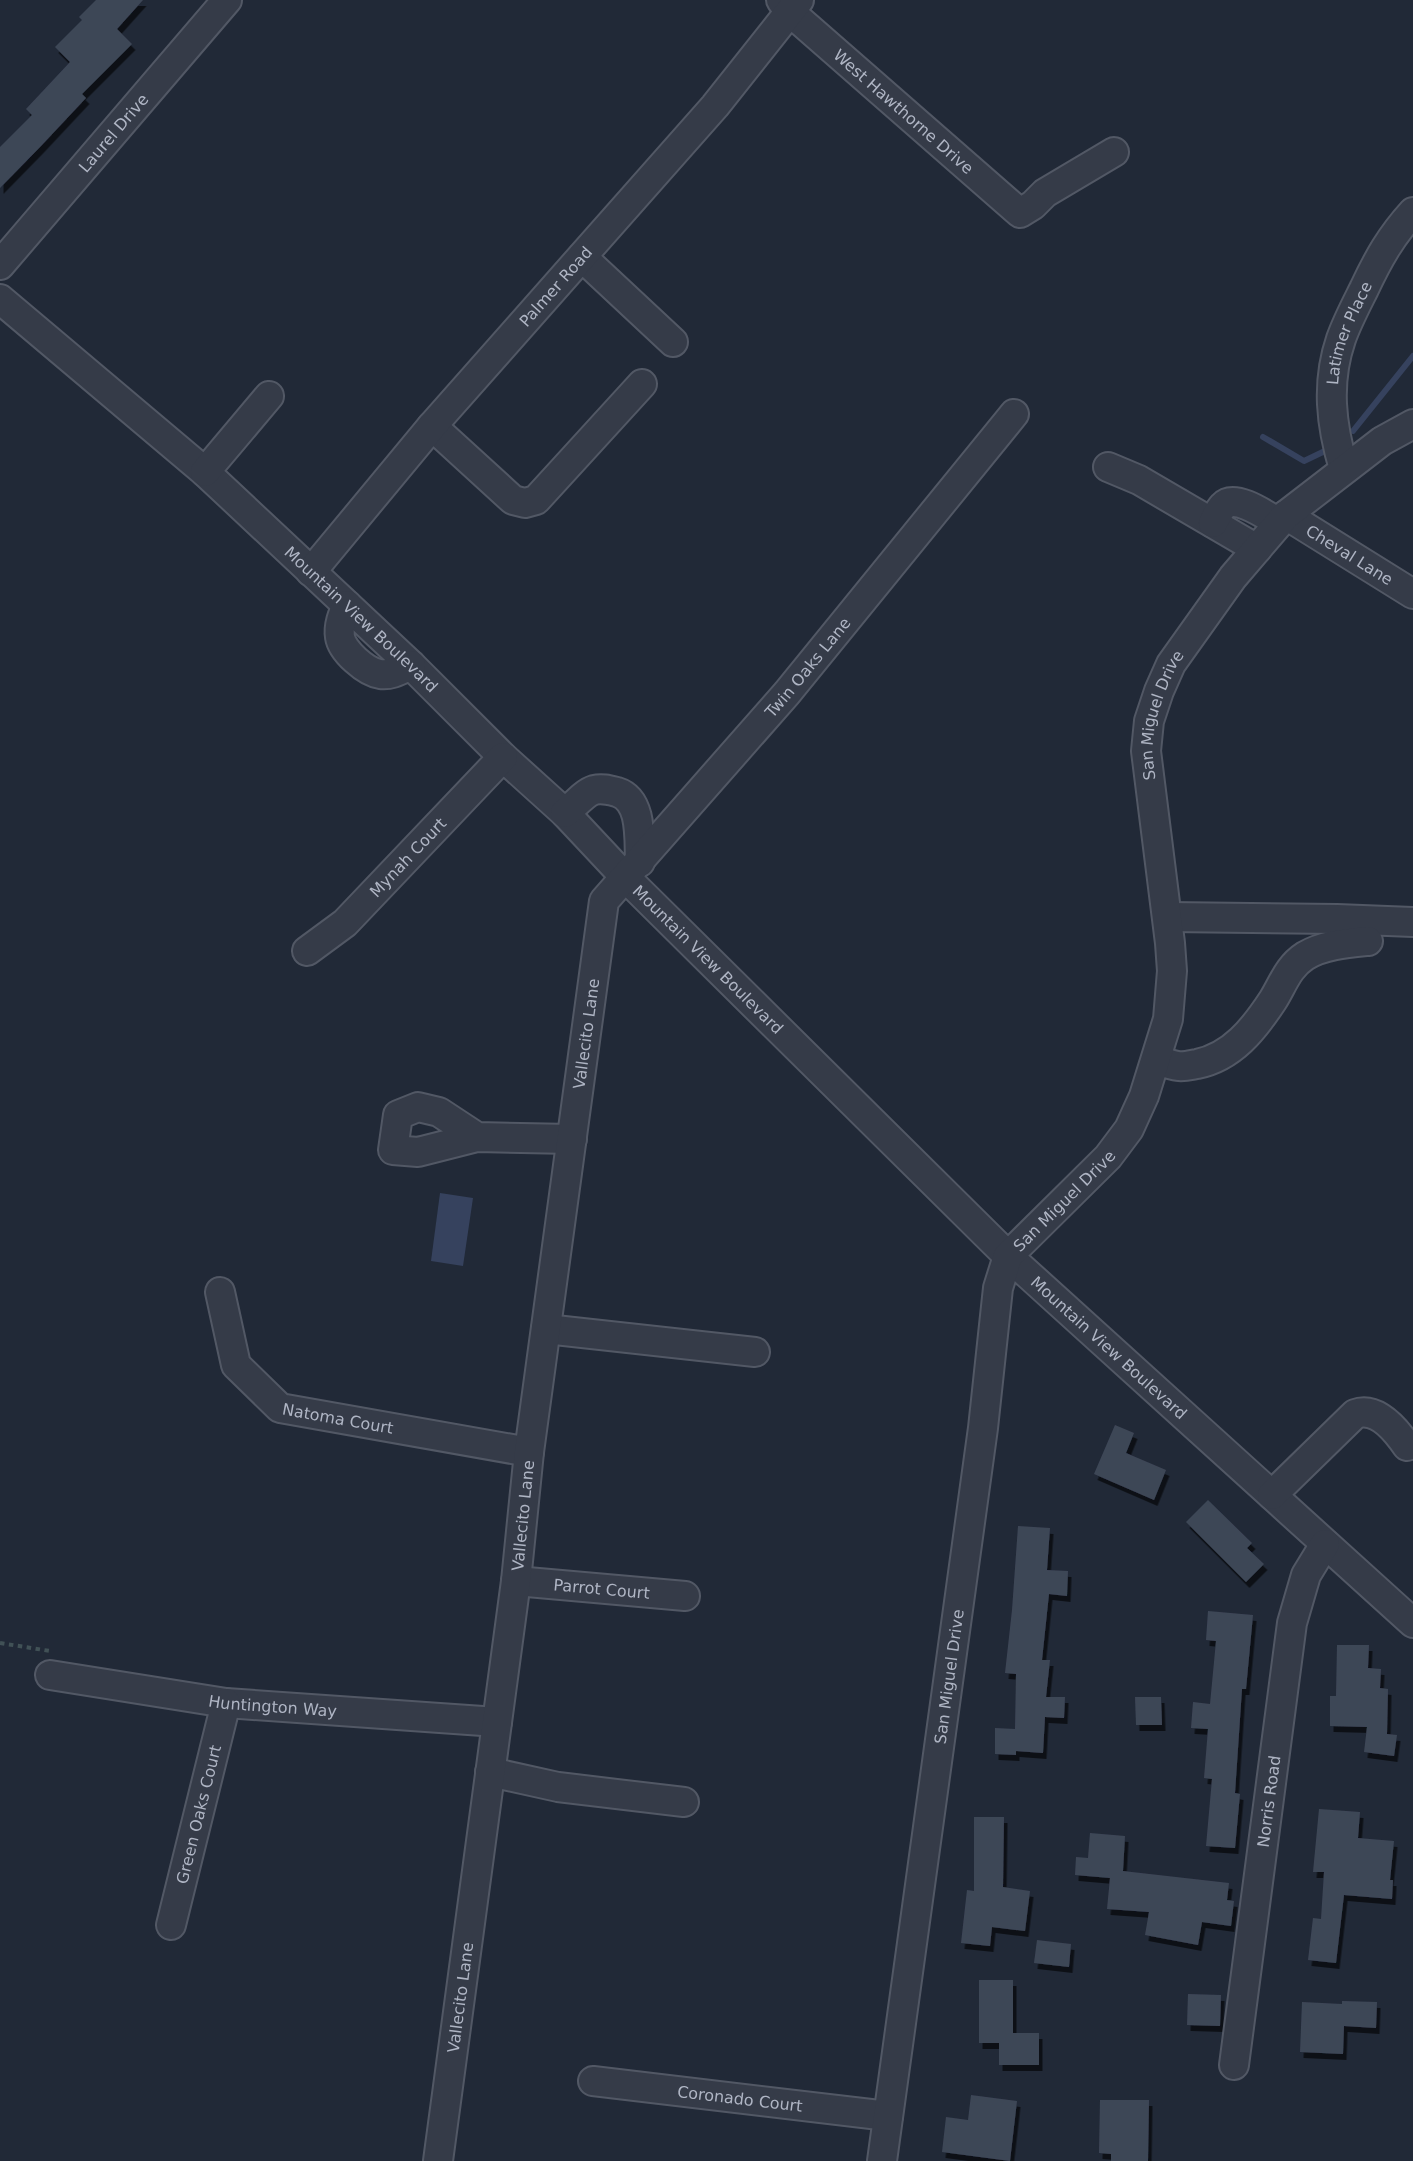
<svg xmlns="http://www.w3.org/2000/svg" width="1413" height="2161" font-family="'DejaVu Sans',sans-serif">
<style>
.water{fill:#36425e}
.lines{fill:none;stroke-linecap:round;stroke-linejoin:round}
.stream{stroke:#36425e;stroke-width:6}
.building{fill:#3e4657;filter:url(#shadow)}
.minor-casing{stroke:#525865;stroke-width:32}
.path{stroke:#415156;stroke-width:4;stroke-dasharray:4.5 4.5;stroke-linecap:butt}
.minor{stroke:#353b48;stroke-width:28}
.labels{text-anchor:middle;stroke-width:6;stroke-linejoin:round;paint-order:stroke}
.street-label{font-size:16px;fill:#afb5c4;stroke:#1a202c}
</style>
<defs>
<filter id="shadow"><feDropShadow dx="3.5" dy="6" stdDeviation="0" flood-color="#0009"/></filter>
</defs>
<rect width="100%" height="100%" fill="#212937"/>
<polygon class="water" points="440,1193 473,1198 463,1266 431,1261"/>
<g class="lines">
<g class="stream">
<polyline points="1353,431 1413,356"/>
<polyline points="1263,437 1304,461 1327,450"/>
</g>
</g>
<g class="building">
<polygon points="96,0 143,0 117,29 132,44 82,94 86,98 41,146 0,188 0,147 32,115 26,109 70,62 55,47 82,20 79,17"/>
<polygon points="1115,1425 1134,1433 1126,1453 1166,1470 1154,1500 1094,1474"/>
<polygon points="1208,1500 1252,1543 1247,1548 1264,1564 1246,1582 1186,1522"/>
<polygon points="1018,1526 1050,1528 1047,1570 1068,1571 1067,1596 1049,1594 1042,1660 1050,1660 1046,1697 1065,1697 1064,1718 1045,1717 1043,1753 1016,1751 1016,1755 995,1754 995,1728 1015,1729 1016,1674 1005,1673 1012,1610"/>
<polygon points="1208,1611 1253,1615 1246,1689 1242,1689 1235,1793 1240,1794 1235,1848 1206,1846 1212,1779 1204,1778 1208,1729 1191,1728 1193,1702 1210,1704 1216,1641 1206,1640"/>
<polygon points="1337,1645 1369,1645 1368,1668 1381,1669 1380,1688 1388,1689 1387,1734 1397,1735 1394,1756 1364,1752 1367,1727 1330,1726 1330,1696 1336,1696"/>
<polygon points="1135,1697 1161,1697 1162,1725 1136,1725"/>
<polygon points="1319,1809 1360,1812 1358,1838 1394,1841 1390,1880 1393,1880 1392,1899 1344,1895 1336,1963 1308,1960 1313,1918 1321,1919 1324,1872 1313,1872"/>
<polygon points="974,1817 1004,1817 1003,1887 1030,1891 1025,1931 992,1927 990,1946 961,1943 967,1890 974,1891"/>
<polygon points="1090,1833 1125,1836 1123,1871 1229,1883 1227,1900 1234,1901 1231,1926 1202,1922 1198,1945 1145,1935 1149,1912 1107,1909 1110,1878 1075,1875 1076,1857 1088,1858"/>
<polygon points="1037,1940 1071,1944 1069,1967 1034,1963"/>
<polygon points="979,1980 1013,1980 1013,2033 1039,2033 1039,2065 999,2065 999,2043 979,2043"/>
<polygon points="1188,1994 1221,1995 1220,2026 1187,2025"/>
<polygon points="1342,2001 1377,2002 1376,2028 1344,2026 1343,2054 1300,2052 1302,2002 1342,2004"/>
<polygon points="971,2095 1017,2101 1010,2161 942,2152 946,2117 968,2120"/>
<polygon points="1100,2100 1149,2100 1148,2161 1111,2161 1111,2154 1099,2153"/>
</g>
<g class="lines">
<defs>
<g id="minor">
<path id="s1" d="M 781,0 L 789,11 L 1020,213 L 1033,205 L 1045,193 L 1114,152"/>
<polyline points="582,257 673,342"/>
<path id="s2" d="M 0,265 L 227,0"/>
<path id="s3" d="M 0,299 L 205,472 L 411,665 L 503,757 L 565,813 L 625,877 L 1008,1256 L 1413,1623"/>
<polyline points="432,426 513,500 525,503 536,500 642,384"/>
<polyline points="1108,467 1139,480 1257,549"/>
<path id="s4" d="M 1344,469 C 1331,425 1326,383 1341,339 C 1347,322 1356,305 1364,289 C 1378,259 1391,236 1413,212"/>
<polyline points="205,472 269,396"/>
<path id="s5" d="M 1286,515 L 1413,594"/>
<path d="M 1213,523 C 1216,517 1219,510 1223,506 C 1235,493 1267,516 1279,523"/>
<path id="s6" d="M 311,572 L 432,426 L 715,106 L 799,0"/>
<path d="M 347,605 C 343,614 338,626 340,637 C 342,651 366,672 380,674 C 391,676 402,669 411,665"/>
<path d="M 565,813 C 573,807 584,793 594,790 C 602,788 609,790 617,792 C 643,800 639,840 640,862"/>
<polyline points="1169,917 1337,919 1413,922"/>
<path id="s7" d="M 307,951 L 345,923 L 503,757"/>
<path d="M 1156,1060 C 1163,1062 1171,1065 1178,1066 C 1184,1067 1191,1065 1197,1064 C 1232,1057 1254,1029 1273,1000 C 1283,984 1288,967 1305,956 C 1323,945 1347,943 1368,941"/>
<polyline points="477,1137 439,1112 418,1107 398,1115 393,1150 418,1152 477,1137 572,1139"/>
<path id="s8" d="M 220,1292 L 236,1365 L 280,1408 L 529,1452"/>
<polyline points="546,1329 755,1352"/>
<path d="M 1272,1495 L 1355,1414 C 1377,1406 1396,1430 1407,1446"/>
<path id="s9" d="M 516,1581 L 685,1596"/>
<path id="s10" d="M 50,1675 L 226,1703 L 497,1722"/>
<polyline points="490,1772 558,1787 684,1802"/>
<path id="s11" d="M 171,1925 L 226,1703"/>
<path id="s12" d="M 1234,2065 L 1292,1623 L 1306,1575 L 1325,1544"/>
<path id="s13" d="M 593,2081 L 888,2116"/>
<path id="s14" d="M 438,2161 L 516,1581 L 529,1452 L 604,901 L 787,693 L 1014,414"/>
<path id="s15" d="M 882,2161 L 983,1428 L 998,1288 L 1008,1256 L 1108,1157 L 1129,1129 L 1144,1096 L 1168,1019 L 1172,971 L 1170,943 L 1146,751 L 1149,721 L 1159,691 L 1171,664 L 1233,577 L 1286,515 L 1382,441 L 1413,424"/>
</g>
</defs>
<use href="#minor" class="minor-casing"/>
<polyline class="path" points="0,1643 50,1651"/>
<use href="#minor" class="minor"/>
</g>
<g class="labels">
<g class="street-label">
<text dy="6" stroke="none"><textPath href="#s1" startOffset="166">West Hawthorne Drive</textPath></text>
<text dy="6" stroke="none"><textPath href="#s2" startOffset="174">Laurel Drive</textPath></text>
<text dy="6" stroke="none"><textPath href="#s6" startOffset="376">Palmer Road</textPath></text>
<text dy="6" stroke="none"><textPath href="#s4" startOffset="140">Latimer Place</textPath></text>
<text dy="6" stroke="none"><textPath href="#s5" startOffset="75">Cheval Lane</textPath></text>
<text dy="6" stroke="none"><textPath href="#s3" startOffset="483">Mountain View Boulevard</textPath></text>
<text dy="6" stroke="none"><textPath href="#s14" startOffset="1581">Twin Oaks Lane</textPath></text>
<text dy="6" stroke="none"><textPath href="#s15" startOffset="1515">San Miguel Drive</textPath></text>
<text dy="6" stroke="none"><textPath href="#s7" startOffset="138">Mynah Court</textPath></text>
<text dy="6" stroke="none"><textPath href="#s3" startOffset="969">Mountain View Boulevard</textPath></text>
<text dy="6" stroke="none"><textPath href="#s14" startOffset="1137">Vallecito Lane</textPath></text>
<text dy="6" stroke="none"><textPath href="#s15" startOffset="993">San Miguel Drive</textPath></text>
<text dy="6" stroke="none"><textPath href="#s3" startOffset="1527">Mountain View Boulevard</textPath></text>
<text dy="6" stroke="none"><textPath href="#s8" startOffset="195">Natoma Court</textPath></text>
<text dy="6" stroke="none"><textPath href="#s14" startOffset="651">Vallecito Lane</textPath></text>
<text dy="6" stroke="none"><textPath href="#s9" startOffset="86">Parrot Court</textPath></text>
<text dy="6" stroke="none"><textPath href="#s15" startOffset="489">San Miguel Drive</textPath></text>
<text dy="6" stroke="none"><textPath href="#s10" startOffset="225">Huntington Way</textPath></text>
<text dy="6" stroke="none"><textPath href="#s12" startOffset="266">Norris Road</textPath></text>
<text dy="6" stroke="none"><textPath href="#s11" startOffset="114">Green Oaks Court</textPath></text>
<text dy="6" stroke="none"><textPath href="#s14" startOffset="165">Vallecito Lane</textPath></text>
<text dy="6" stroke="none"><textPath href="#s13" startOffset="148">Coronado Court</textPath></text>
</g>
</g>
</svg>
